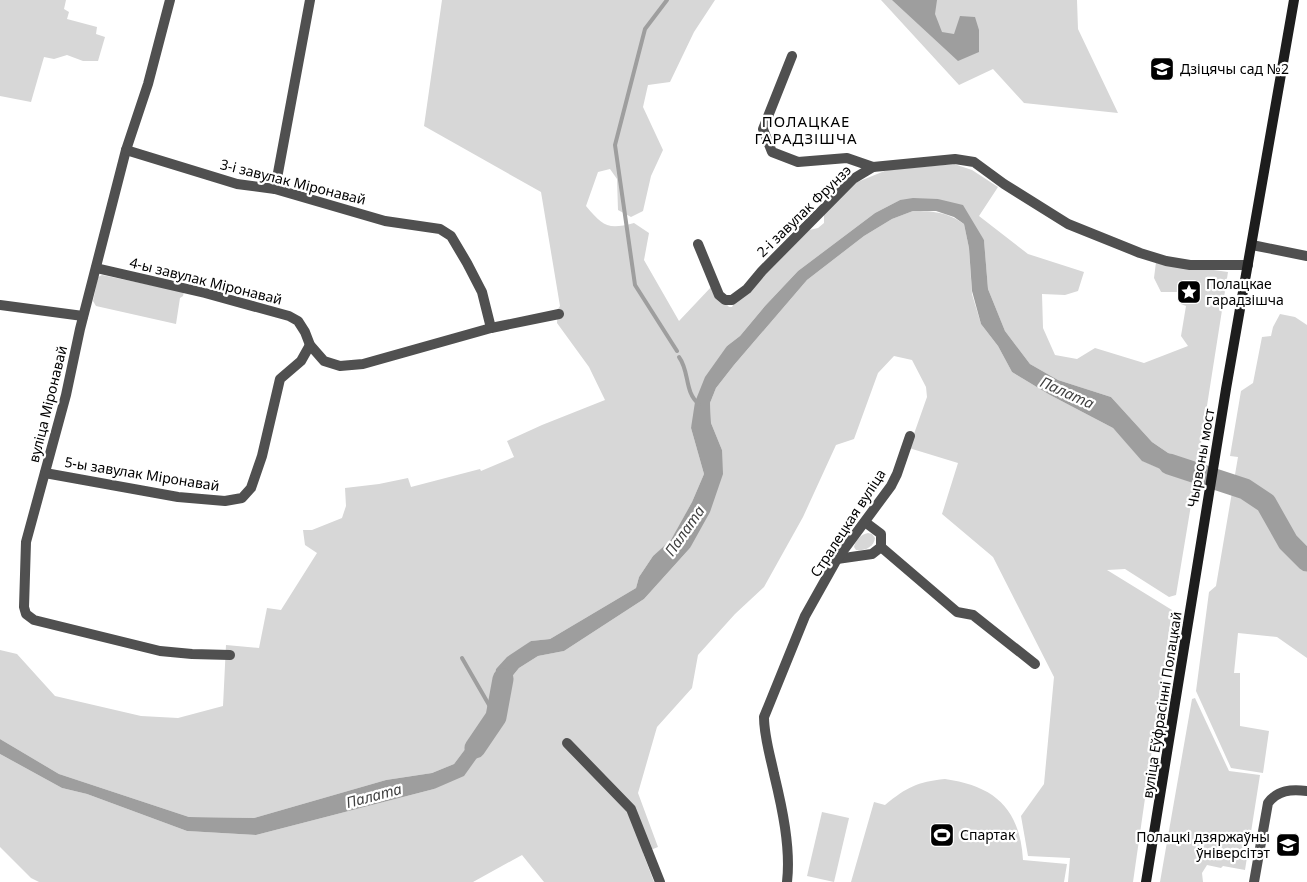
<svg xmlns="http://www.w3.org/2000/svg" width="1307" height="882" font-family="'Noto Sans',sans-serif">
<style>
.green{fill:#d7d7d7}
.water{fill:#9e9e9e}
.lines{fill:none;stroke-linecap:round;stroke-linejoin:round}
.stream{stroke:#9e9e9e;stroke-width:4}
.river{stroke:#9e9e9e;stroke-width:21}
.minor{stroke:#505050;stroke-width:10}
.tertiary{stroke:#505050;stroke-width:10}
.secondary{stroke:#1d1d1d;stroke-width:10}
.labels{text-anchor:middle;stroke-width:4.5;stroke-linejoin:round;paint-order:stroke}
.poi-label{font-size:14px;fill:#000;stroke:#fff;text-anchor:start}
.street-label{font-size:14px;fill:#000;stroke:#fff}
.neighbourhood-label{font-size:15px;letter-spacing:1px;fill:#000;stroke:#fff}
.water-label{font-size:15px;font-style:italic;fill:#3f3f3f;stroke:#fff}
</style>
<rect width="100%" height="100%" fill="#fff"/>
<g class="green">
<polygon points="0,0 66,0 64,9 69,12 67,19 97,27 96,34 105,37 98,61 83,61 67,55 54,59 44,57 31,102 0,96"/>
<path d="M 442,0 L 715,0 L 694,32 L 670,82 L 648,85 L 643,107 L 663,150 L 651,176 L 643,211 L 631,217 L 618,210 L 617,179 L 610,169 L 598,172 L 586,206 C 603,226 607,230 634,223 L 649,233 L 644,260 L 679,321 L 713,285 L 715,292 L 729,307 L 732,307 L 735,301 L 751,289 L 809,230 L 818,228 L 824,223 L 824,214 L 855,183 L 887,170 L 954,164 L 972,170 L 998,187 L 979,216 L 1028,254 L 1084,272 L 1078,291 L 1065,295 L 1042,294 L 1043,328 L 1055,355 L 1077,359 L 1095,348 L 1144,363 L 1188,346 L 1181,336 L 1186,306 L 1181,304 L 1178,292 L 1161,292 L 1154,278 L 1156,262 L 1228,272 L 1198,463 L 1174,457 L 1152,442 L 1111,397 L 1058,380 L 1030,364 L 1005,331 L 988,289 L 984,240 L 938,199 L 900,200 L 875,213 L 798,271 L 765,306 L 740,336 L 727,346 L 691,428 L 704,474 L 692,502 L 671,541 L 653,556 L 639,577 L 636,588 L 550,639 L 531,641 L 496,669 L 484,724 L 454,764 L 432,773 L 386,780 L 254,818 L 189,817 L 59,774 L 0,739 L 0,650 L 17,654 L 55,696 L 141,716 L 178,718 L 223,706 L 226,645 L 259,648 L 267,608 L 281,610 L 317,553 L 305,545 L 303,530 L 312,530 L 342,518 L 346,506 L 345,488 L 379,484 L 408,478 L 411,487 L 480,469 L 481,471 L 514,457 L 507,441 L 542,425 L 605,400 L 589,367 L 557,323 L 558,309 L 560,306 L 541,192 L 424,126 Z"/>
<polygon points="881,0 1077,0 1078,29 1118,113 1024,103 993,69 959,85"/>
<path d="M 913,211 C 933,211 947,212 964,224 L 969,248 L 972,294 L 981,324 L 998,346 L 1012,372 L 1050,395 L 1113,428 L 1143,461 L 1174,475 L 1195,481 L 1176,595 L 1169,597 L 1125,569 L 1107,570 L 1172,610 L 1133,882 L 1068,882 L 1070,858 L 1028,856 L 1021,816 L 1044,784 L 1054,677 L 993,557 L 942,514 L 958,463 L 909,448 L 927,397 L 926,387 L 912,360 L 894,356 L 878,373 L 854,439 L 836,445 L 803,517 L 764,587 L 735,614 L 698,655 L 692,688 L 657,727 L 638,793 L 658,847 L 643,853 L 654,882 L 544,882 L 522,855 L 473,882 L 39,882 L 31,878 L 0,847 L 0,754 L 62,788 L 87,794 L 187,831 L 256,835 L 434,789 L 479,755 L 506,684 L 519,668 L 538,656 L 564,651 L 644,599 L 690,548 L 722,450 L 711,423 L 710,403 L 716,388 L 734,365 L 807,280 L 864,236 L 892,219 Z"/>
<polygon points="102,275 184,292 183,296 180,298 176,324 96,306 93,301 98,277"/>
<polygon points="1280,314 1295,317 1307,325 1307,658 1277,637 1238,633 1234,673 1240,673 1240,726 1269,731 1263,773 1231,768 1196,691 1209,592 1216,586 1238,457 1230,456 1241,391 1253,383 1262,337 1271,336 1273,327"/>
<path d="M 868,533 L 872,534 L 875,538 C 874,547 865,551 856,550 L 854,547 C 855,541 861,534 868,533 Z"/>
<polygon points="1195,698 1229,771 1260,775 1245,870 1223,866 1221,868 1207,865 1202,873 1203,882 1160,882 1192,699"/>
<path d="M 945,779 C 995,786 1020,809 1023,860 L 1067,864 L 1064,882 L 851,882 L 874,802 L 885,805 C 907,787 917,782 945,779 Z"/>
<polygon points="822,812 849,818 834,882 807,876"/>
</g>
<g class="water">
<polygon points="892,0 937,0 935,14 942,32 954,34 960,16 975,17 979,30 979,52 958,61"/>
<polygon points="913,198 938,199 963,205 984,240 988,289 1005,331 1030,364 1058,380 1111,397 1152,442 1174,457 1198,463 1195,481 1174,475 1142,461 1113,428 1050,395 1012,372 998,346 981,324 972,291 969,248 964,224 954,217 936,211 913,211 892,219 864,236 807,280 734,365 716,388 710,403 711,423 722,450 723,474 710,512 690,548 644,599 564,651 538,656 519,668 506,684 479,755 464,776 434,789 256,835 187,831 87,794 62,788 0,754 0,739 59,774 189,817 254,818 386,780 432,773 454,764 484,724 496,669 507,657 531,641 550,639 636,588 639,577 653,556 671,540 692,502 704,474 691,428 695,402 705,377 727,346 740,336 765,306 798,271 875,213 900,200"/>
</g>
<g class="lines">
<g class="stream">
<polyline points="667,0 645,29 615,145 635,285 677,351"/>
<path d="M 679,357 C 690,372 684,392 699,404"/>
<polyline points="462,658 496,717"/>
</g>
<g class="river">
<polyline points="1169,464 1245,489 1266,503 1288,542 1307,561"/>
<polyline points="475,748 496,717 503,679"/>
</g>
<g class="minor">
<polyline points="170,0 148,84 126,150 80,329 66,395 26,542 24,607 26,614 34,620 160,651 192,654 230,655"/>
<polyline points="792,56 763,129 772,152 798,162 847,158 873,167"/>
<polyline points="126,150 237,184 275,189 385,221 440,229 451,236 467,263 482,292 491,328"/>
<polyline points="275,189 310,0"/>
<polyline points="698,244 719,295 725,300 732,300 747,289 762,271 853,179 873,167 955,159 974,162 1004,184 1068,224 1140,253 1166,261 1190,265 1248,265"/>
<polyline points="1252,245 1307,256"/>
<polyline points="96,268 205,293 289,316 298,321 305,332 310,345 324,361 340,366 363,364 491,328 559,314"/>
<polyline points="0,305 83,316"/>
<polyline points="45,473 178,497 225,501 242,498 251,488 262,456 280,379 301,361 310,345"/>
<polyline points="881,547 957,612 973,615 1035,664"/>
<polyline points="837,559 872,554 881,547 881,534 865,522"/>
<polyline points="567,743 631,809 660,882"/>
<path d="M 787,882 C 791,848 782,807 774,774 C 770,755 764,736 764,717 L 805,616 L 837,559 L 891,486 L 897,474 L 910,436"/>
</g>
<path class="tertiary" d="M 1254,882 L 1268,803 C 1278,790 1291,789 1307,791"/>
<polyline class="secondary" points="1146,882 1226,389 1294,0"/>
</g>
<defs>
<symbol id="school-square" viewBox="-11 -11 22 22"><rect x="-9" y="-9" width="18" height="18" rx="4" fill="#000" stroke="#fff"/><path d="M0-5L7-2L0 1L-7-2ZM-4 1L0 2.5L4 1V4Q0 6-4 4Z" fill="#fff"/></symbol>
<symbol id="sight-square" viewBox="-11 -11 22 22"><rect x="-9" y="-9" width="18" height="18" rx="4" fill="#000" stroke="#fff"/><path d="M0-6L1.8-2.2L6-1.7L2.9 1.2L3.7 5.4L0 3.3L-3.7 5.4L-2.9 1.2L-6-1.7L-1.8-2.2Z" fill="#fff"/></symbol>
<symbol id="stadium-square" viewBox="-11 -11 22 22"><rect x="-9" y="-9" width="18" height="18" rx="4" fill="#000" stroke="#fff"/><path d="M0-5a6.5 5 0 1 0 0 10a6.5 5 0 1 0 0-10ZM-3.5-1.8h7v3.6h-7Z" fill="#fff"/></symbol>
<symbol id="university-square" viewBox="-11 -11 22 22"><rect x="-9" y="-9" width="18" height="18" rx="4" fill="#000" stroke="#fff"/><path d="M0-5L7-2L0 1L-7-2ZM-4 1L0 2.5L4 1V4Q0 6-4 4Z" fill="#fff"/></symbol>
</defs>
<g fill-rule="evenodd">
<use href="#school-square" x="1148" y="55" width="28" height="28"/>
<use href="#sight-square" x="1175" y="278" width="28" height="28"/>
<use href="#stadium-square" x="928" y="821" width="28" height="28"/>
<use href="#university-square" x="1274" y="831" width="28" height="28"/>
</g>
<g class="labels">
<g class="poi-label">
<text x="1180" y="74">Дзіцячы сад №2</text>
<text x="1206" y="289">Полацкае<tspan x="1206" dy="16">гарадзішча</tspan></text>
<text x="960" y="840">Спартак</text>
<text x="1270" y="842" text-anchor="end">Полацкі дзяржаўны<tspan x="1270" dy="16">ўніверсітэт</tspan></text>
</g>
<g class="street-label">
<text transform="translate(293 182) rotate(14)" y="5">3-і завулак Міронавай</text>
<text transform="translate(804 211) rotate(-44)" y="5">2-і завулак Фрунзэ</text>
<text transform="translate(206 281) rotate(14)" y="5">4-ы завулак Міронавай</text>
<text transform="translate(48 404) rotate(-76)" y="5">вуліца Міронавай</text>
<text transform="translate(1201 458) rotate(-80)" y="5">Чырвоны мост</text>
<text transform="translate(142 474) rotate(9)" y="5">5-ы завулак Міронавай</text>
<text transform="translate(848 523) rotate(-57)" y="5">Стралецкая вуліца</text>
<text transform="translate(1162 705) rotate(-81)" y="5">вуліца Еўфрасінні Полацкай</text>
</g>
<g class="neighbourhood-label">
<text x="806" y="127">ПОЛАЦКАЕ<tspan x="806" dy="17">ГАРАДЗІШЧА</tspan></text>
</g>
<g class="water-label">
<text transform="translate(1067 393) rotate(24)" y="5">Палата</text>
<text transform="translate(685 531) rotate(-55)" y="5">Палата</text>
<text transform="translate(374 796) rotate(-15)" y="5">Палата</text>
</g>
</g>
</svg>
